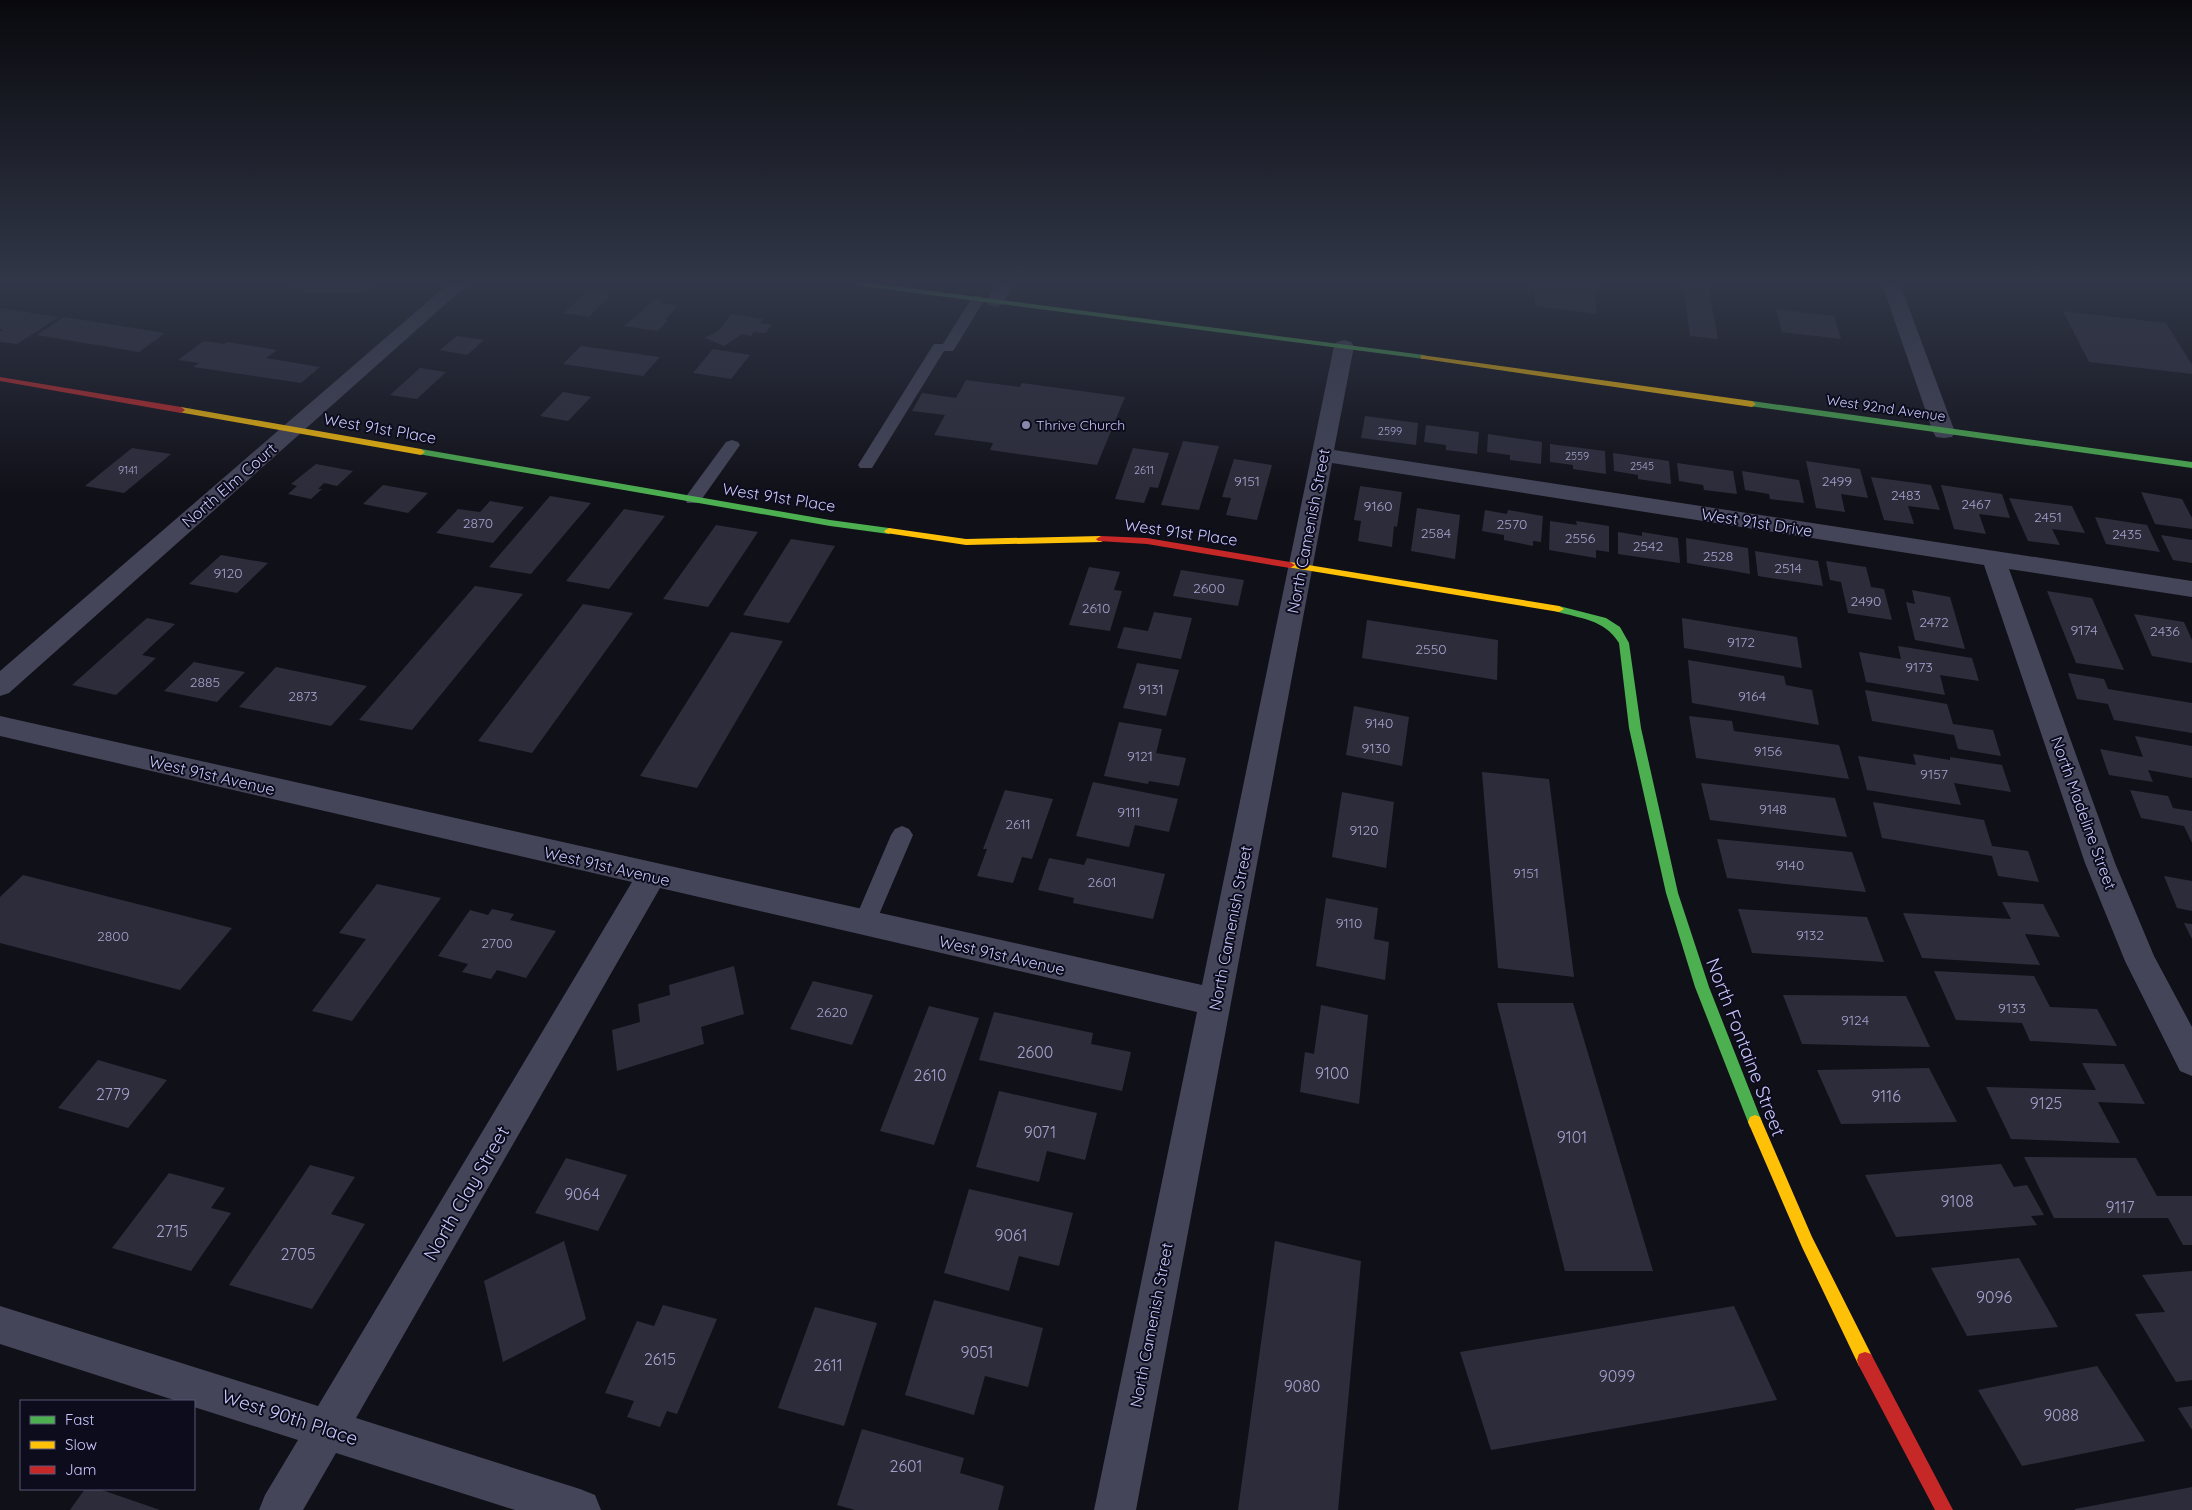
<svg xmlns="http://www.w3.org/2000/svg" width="2192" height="1510" font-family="Quicksand,sans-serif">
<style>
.building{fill:#2d2c3b}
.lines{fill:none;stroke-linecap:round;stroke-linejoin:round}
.lane{fill:#444559;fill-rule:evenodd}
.street{fill:#444559;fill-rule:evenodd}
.fast{fill:#4caf50;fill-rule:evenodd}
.slow{fill:#ffc107;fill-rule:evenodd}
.jam{fill:#c62828;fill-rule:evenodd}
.poi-dot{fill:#8888ad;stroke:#0d0c1c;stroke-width:2}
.labels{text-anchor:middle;stroke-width:4;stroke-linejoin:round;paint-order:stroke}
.far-number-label{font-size:11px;fill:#a2a1cc}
.far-street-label{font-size:14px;fill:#c9c8fd;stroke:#0d0c1c}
.far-poi-label{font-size:14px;fill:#c9c8fd;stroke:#0d0c1c;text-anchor:start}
.number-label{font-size:14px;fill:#a2a1cc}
.street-label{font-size:16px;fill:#c9c8fd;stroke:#0d0c1c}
.near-number-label{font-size:16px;fill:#a2a1cc}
.near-street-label{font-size:19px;fill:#c9c8fd;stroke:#0d0c1c}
</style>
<rect width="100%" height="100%" fill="#101018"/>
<g class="building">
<polygon points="297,284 371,284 365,293 302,293 307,286 295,286"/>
<polygon points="1535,284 1595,284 1596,314 1535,306"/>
<polygon points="1683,284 1708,284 1718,339 1690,336"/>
<polygon points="593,288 601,289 596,294 610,296 589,317 564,313 585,293 588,293"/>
<polygon points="655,299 663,300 660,303 678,306 665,320 668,320 658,331 624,326"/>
<polygon points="0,308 59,317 17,344 0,342 0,332 3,329 0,329"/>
<polygon points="1776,309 1834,316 1841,339 1782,332"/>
<polygon points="2063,311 2166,323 2192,365 2192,374 2089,362"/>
<polygon points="732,314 763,319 760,323 772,325 765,333 754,332 751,336 742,334 724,346 705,338 718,331"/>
<polygon points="64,317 165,333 139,352 37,335"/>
<polygon points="457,336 484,340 467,355 440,350"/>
<polygon points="204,341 224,344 227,342 277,350 266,358 320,367 301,383 193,367 199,363 178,360"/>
<polygon points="581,346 660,357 643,376 563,364"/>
<polygon points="713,349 750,355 731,379 693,373"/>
<polygon points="420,368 446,372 417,399 390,395"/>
<polygon points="966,380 1020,387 1022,383 1125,397 1097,465 990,450 993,443 934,435 945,415 912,411 922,393 956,398"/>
<polygon points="563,392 591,397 568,421 540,416"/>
<polygon points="1365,416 1418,423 1416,445 1361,438"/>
<polygon points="1426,425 1479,432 1477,454 1446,450 1446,445 1424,442"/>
<polygon points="1488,434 1542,442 1541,464 1510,460 1510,455 1487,452"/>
<polygon points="1183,441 1219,446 1199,510 1161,505"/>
<polygon points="1550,444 1605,451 1606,474 1573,469 1573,465 1550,462"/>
<polygon points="132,448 171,454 124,493 85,486"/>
<polygon points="1133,448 1169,453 1158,488 1150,487 1144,503 1115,499"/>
<polygon points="1613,453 1669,461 1671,484 1638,479 1638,475 1614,471"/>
<polygon points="1234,459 1272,465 1257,520 1226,515 1231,498 1222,497"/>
<polygon points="1806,461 1860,469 1868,498 1841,494 1845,512 1816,508"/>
<polygon points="1677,463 1733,471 1737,494 1704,490 1703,485 1679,481"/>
<polygon points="316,464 353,471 337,486 324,483 318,489 322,489 311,499 288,494 297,486 291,484"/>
<polygon points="1742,471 1799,480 1804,503 1770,499 1769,494 1745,490"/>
<polygon points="1871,477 1931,485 1940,510 1908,506 1914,524 1884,520"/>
<polygon points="383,485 428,493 408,513 363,504"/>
<polygon points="1941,485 2002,494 2010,518 1979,514 1986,534 1954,529"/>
<polygon points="1360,486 1402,492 1397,527 1394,526 1392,547 1358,541 1361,521 1354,520"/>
<polygon points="2141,492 2182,499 2192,518 2192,529 2155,524"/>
<polygon points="550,496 591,503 531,574 489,567"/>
<polygon points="2009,498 2072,506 2085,533 2052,529 2060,545 2028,541"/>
<polygon points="490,501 524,507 493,543 436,533 458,509 480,512"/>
<polygon points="1417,508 1460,515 1455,559 1411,551"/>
<polygon points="624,509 665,516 609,589 566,581"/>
<polygon points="1485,510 1507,514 1508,510 1543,516 1541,542 1533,541 1533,546 1504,540 1504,535 1482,531"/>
<polygon points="2095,517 2147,525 2160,552 2106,544"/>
<polygon points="1550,521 1577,525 1576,521 1609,526 1609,552 1596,550 1596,558 1549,550"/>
<polygon points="716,525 758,532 708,607 663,599"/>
<polygon points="1618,532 1642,536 1642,532 1678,538 1680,563 1618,554"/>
<polygon points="2161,535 2192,540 2192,563 2173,560"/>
<polygon points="1686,538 1748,548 1750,574 1687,563"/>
<polygon points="791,539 835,546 789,623 743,615"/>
<polygon points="1755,551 1818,561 1823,586 1758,576"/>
<polygon points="221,555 268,563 237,593 189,584"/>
<polygon points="1826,561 1866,567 1871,587 1884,589 1892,620 1848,613 1841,582 1830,580"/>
<polygon points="1089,567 1120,572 1114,590 1122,591 1110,631 1069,625"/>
<polygon points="1181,570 1244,580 1238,606 1173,596"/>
<polygon points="475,586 523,594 412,730 359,720"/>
<polygon points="1912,590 1950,597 1965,649 1915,640 1906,602 1915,604"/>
<polygon points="2047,591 2092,598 2124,670 2076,663"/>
<polygon points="583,604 633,613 532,753 478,741"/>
<polygon points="1154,612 1192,618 1181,659 1117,648 1124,627 1148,631"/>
<polygon points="2134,614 2184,622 2192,640 2192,663 2152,656"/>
<polygon points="147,618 175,624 142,655 156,658 116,695 72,685"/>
<polygon points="1682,618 1797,637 1802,668 1684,648"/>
<polygon points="1367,620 1498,640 1497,680 1362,658"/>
<polygon points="731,632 783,641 697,788 640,776"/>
<polygon points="1898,646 1972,658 1979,681 1940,675 1945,695 1866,682 1859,652 1901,659"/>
<polygon points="1688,660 1784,676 1786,685 1812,690 1819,725 1692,703"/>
<polygon points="194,662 245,672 217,702 164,691"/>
<polygon points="1137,663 1179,670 1166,716 1123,708"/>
<polygon points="276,667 367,686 331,726 239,707"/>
<polygon points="2068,673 2104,679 2108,689 2192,703 2192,733 2114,720 2108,704 2077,699"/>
<polygon points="1865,690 1947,704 1953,724 1993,730 2001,756 1958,749 1954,735 1872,721"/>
<polygon points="1354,706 1409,717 1402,766 1346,755"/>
<polygon points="1689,716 1732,721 1734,731 1839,745 1849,779 1696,758"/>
<polygon points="1119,722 1162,729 1156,753 1186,758 1179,786 1149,781 1148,784 1104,776"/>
<polygon points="2135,736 2192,746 2192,778 2148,770 2153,782 2109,775 2100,749 2143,757"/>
<polygon points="1913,754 1950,760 1950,757 2002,765 2011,792 1954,783 1961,805 1867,790 1858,756 1916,765"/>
<polygon points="1482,772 1549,779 1574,977 1498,968"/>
<polygon points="1093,782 1178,799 1169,832 1135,825 1129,847 1076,836"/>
<polygon points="1701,783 1835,798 1847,837 1710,820"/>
<polygon points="1005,790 1053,799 1032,859 1022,857 1013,883 977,876 987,849 983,849"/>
<polygon points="2130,790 2168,796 2173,808 2192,811 2192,843 2184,826 2141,818"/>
<polygon points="1342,792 1394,802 1386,868 1332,857"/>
<polygon points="1873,802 1984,820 1992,846 2028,851 2039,882 1998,876 1992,856 1882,838"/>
<polygon points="1717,839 1852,852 1866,892 1727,878"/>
<polygon points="1049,858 1084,865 1087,858 1165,874 1153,919 1073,903 1074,898 1038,890"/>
<polygon points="23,875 232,928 180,990 0,943 0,897"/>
<polygon points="2164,876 2192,881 2192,911 2177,908"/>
<polygon points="377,884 441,898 352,1021 312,1011 366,939 339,933"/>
<polygon points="1326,898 1378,908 1374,939 1389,942 1385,980 1316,966"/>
<polygon points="2002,902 2043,904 2060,937 2025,934 2040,965 1922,958 1903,913 2011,919"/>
<polygon points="492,909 514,914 510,920 556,931 526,978 497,970 491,979 462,972 468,964 438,956 470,910 488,915"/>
<polygon points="1738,909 1867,917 1884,962 1752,953"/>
<polygon points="2184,923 2192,924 2192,939"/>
<polygon points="734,966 744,1014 701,1027 704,1044 617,1071 612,1030 640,1022 638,1004 670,995 669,985"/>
<polygon points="1934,971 2034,976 2050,1007 2097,1009 2117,1046 2030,1041 2022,1023 1956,1020"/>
<polygon points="813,981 873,995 852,1045 790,1029"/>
<polygon points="1783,995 1906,996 1930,1047 1802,1044"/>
<polygon points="1497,1003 1573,1003 1653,1271 1565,1271"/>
<polygon points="1321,1005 1368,1015 1359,1104 1300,1092 1305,1052 1314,1054"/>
<polygon points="929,1006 979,1018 934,1145 880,1131"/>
<polygon points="994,1012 1093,1033 1091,1044 1131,1052 1122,1091 979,1060"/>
<polygon points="98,1060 167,1080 128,1128 58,1108"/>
<polygon points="2082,1063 2124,1064 2145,1104 2098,1102 2120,1143 2011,1139 1986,1087 2096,1090"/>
<polygon points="1929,1068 1957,1122 1841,1124 1817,1070"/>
<polygon points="999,1091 1097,1113 1085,1160 1047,1151 1039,1182 976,1167"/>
<polygon points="2024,1157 2136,1158 2157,1196 2192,1196 2192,1245 2183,1245 2168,1218 2054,1218"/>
<polygon points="566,1158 627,1175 598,1231 535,1213"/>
<polygon points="2001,1164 2014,1187 2027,1185 2044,1215 2031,1216 2037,1225 1896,1237 1865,1175"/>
<polygon points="310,1165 355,1177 331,1214 365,1224 312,1309 229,1285"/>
<polygon points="169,1173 225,1188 211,1208 231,1213 191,1271 112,1248"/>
<polygon points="969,1189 1073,1213 1059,1266 1019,1256 1009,1291 944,1273"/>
<polygon points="564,1241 586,1319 503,1362 484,1281"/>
<polygon points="1275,1241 1361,1261 1338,1510 1238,1510"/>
<polygon points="2019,1258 2058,1327 1967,1336 1931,1268"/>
<polygon points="2192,1271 2192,1380 2176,1382 2135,1314 2165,1312 2142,1275"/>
<polygon points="934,1300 1043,1328 1028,1387 985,1376 974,1415 905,1395"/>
<polygon points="663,1305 717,1319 677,1414 667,1411 660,1427 627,1417 634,1401 605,1393 637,1321 654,1326"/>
<polygon points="1734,1306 1777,1400 1491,1450 1460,1352"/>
<polygon points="815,1307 877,1323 844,1426 778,1408"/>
<polygon points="2097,1366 2145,1441 2022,1466 1978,1390"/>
<polygon points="2192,1406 2192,1430 2178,1408"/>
<polygon points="862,1429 964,1458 960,1473 1004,1486 998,1510 855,1510 837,1505"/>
<polygon points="2192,1487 2192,1510 2075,1510 2075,1509"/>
<polygon points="85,1489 99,1489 160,1510 70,1510"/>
</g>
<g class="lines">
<g class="lane">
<polygon points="978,295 985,299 955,348 953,351 944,351 872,468 860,468 858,465 932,347 934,344 943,344 973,296"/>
<polygon points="732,440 738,442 740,445 699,503 687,503 685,499 687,495 726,442"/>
<polygon points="902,826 909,829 913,835 875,924 872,931 864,934 856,931 853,924 891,835 895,829"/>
</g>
<g class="street">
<polygon points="448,284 468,284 9,693 0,696 0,671"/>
<polygon points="996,284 1014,284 1002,305 995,307 988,305 986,301"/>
<polygon points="1882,284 1900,284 1955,432 1952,437 1944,438 1936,437 1933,432"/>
<polygon points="1344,340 1351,342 1354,346 1334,450 2192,581 2192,597 2009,569 2115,863 2154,956 2192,1027 2192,1076 2180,1071 2125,961 2085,863 1984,565 1332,463 1136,1510 1094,1510 1197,1012 660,888 356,1418 580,1489 595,1495 601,1510 515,1510 336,1453 303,1510 259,1510 265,1495 298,1440 194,1407 194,1401 177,1401 0,1344 0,1306 318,1406 632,882 0,736 0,716 1202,985 1334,346 1337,342"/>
</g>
<g class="fast">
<polygon points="858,284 878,284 1424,355 1428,357 1424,359 862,286"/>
<polygon points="1752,401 2192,462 2192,468 1749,406 1748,404"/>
<polygon points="421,449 830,520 889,528 894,531 889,534 830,526 418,454 418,450"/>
<path d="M 1559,606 L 1606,618 L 1620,627 L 1629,643 L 1641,728 L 1678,893 L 1709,987 L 1762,1122 L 1760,1127 L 1755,1129 L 1750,1127 L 1748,1122 L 1695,987 L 1666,893 L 1629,728 L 1619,643 C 1604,619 1581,619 1555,611 L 1554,609 Z"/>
</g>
<g class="slow">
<polygon points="1421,355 1752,401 1756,404 1752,407 1424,359 1421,359"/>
<polygon points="181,407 421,449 425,452 421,455 178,412 177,410"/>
<polygon points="889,528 966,539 1101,536 1106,539 1101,542 966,545 886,533 884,531"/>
<polygon points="1290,562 1559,606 1564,609 1559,612 1287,567 1285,565"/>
<polygon points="1755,1115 1760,1117 1812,1237 1871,1354 1873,1360 1871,1366 1865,1368 1859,1366 1802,1247 1748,1122 1750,1117"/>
</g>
<g class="jam">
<polygon points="0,377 181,407 185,410 181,413 0,381"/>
<polygon points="1101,536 1147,538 1290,562 1295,565 1290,568 1147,544 1098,541 1096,539"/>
<polygon points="1865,1352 1871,1354 1953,1510 1935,1510 1859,1366 1857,1360 1859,1354"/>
</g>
</g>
<linearGradient id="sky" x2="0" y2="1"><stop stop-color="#09090d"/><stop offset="0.57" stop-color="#313748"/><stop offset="1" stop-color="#313748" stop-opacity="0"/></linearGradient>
<rect width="2192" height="495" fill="url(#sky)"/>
<circle class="poi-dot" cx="1026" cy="425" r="5"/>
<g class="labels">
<g class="far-number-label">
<text x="1390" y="435">2599</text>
<text x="1577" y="460">2559</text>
<text x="1642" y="470">2545</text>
<text x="128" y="474">9141</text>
<text x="1144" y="474">2611</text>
</g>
<g class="far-street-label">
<text transform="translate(1886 408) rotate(8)" y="5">West 92nd Avenue</text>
</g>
<g class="far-poi-label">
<text x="1036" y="430">Thrive Church</text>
</g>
<g class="number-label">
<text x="1247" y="486">9151</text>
<text x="1837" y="486">2499</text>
<text x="1906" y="500">2483</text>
<text x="1976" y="509">2467</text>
<text x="1378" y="511">9160</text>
<text x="2048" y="522">2451</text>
<text x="478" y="528">2870</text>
<text x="1512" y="529">2570</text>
<text x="1436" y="538">2584</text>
<text x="2127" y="539">2435</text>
<text x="1580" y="543">2556</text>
<text x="1648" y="551">2542</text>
<text x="1718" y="561">2528</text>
<text x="1788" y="573">2514</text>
<text x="228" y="578">9120</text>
<text x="1209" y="593">2600</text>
<text x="1866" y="606">2490</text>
<text x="1096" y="613">2610</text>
<text x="1934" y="627">2472</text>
<text x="2084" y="635">9174</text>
<text x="2165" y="636">2436</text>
<text x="1741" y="647">9172</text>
<text x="1431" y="654">2550</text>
<text x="1919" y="672">9173</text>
<text x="205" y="687">2885</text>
<text x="1151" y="694">9131</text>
<text x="303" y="701">2873</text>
<text x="1752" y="701">9164</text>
<text x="1379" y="728">9140</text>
<text x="1376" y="753">9130</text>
<text x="1768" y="756">9156</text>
<text x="1140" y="761">9121</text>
<text x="1934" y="779">9157</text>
<text x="1773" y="814">9148</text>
<text x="1129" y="817">9111</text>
<text x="1018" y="829">2611</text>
<text x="1364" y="835">9120</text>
<text x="1790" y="870">9140</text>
<text x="1526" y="878">9151</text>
<text x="1102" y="887">2601</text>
<text x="1349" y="928">9110</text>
<text x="1810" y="940">9132</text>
<text x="113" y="941">2800</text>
<text x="497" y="948">2700</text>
<text x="2012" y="1013">9133</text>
<text x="832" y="1017">2620</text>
<text x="1855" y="1025">9124</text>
</g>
<g class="street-label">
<text transform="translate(380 428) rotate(10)" y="6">West 91st Place</text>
<text transform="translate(229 485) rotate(-41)" y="6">North Elm Court</text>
<text transform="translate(779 497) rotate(9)" y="6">West 91st Place</text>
<text transform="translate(1757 522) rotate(9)" y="6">West 91st Drive</text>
<text transform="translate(1308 531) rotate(-79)" y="6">North Camenish Street</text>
<text transform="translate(1181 532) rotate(8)" y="6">West 91st Place</text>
<text transform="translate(212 775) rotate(13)" y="6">West 91st Avenue</text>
<text transform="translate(2084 813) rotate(70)" y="6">North Madeline Street</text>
<text transform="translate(607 866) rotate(13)" y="6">West 91st Avenue</text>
<text transform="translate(1230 928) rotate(-79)" y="6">North Camenish Street</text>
<text transform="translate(1002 955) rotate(13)" y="6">West 91st Avenue</text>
<text transform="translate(1151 1325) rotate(-79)" y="6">North Camenish Street</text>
</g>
<g class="near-number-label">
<text x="1035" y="1058">2600</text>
<text x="1332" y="1079">9100</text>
<text x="930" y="1081">2610</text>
<text x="113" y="1100">2779</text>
<text x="1886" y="1102">9116</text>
<text x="2046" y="1109">9125</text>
<text x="1040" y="1138">9071</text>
<text x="1572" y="1143">9101</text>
<text x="582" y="1200">9064</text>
<text x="1957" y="1207">9108</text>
<text x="2120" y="1213">9117</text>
<text x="172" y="1237">2715</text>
<text x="1011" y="1241">9061</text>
<text x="298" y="1260">2705</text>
<text x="1994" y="1303">9096</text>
<text x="977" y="1358">9051</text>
<text x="660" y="1365">2615</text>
<text x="828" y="1371">2611</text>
<text x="1617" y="1382">9099</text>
<text x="1302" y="1392">9080</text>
<text x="2061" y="1421">9088</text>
<text x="906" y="1472">2601</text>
</g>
<g class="near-street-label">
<text transform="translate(1746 1047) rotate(69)" y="7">North Fontaine Street</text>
<text transform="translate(466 1193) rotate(-60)" y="7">North Clay Street</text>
<text transform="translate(290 1417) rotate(18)" y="7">West 90th Place</text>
</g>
</g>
<rect x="20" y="1400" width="175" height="90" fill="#0d0c1c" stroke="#585776"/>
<rect x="30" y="1416" width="25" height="8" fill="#4caf50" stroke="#585776"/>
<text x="65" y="1425" font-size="15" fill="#c9c8fd">Fast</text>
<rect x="30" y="1441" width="25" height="8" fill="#ffc107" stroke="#585776"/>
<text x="65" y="1450" font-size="15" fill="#c9c8fd">Slow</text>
<rect x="30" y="1466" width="25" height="8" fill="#c62828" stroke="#585776"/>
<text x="65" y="1475" font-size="15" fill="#c9c8fd">Jam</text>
</svg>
